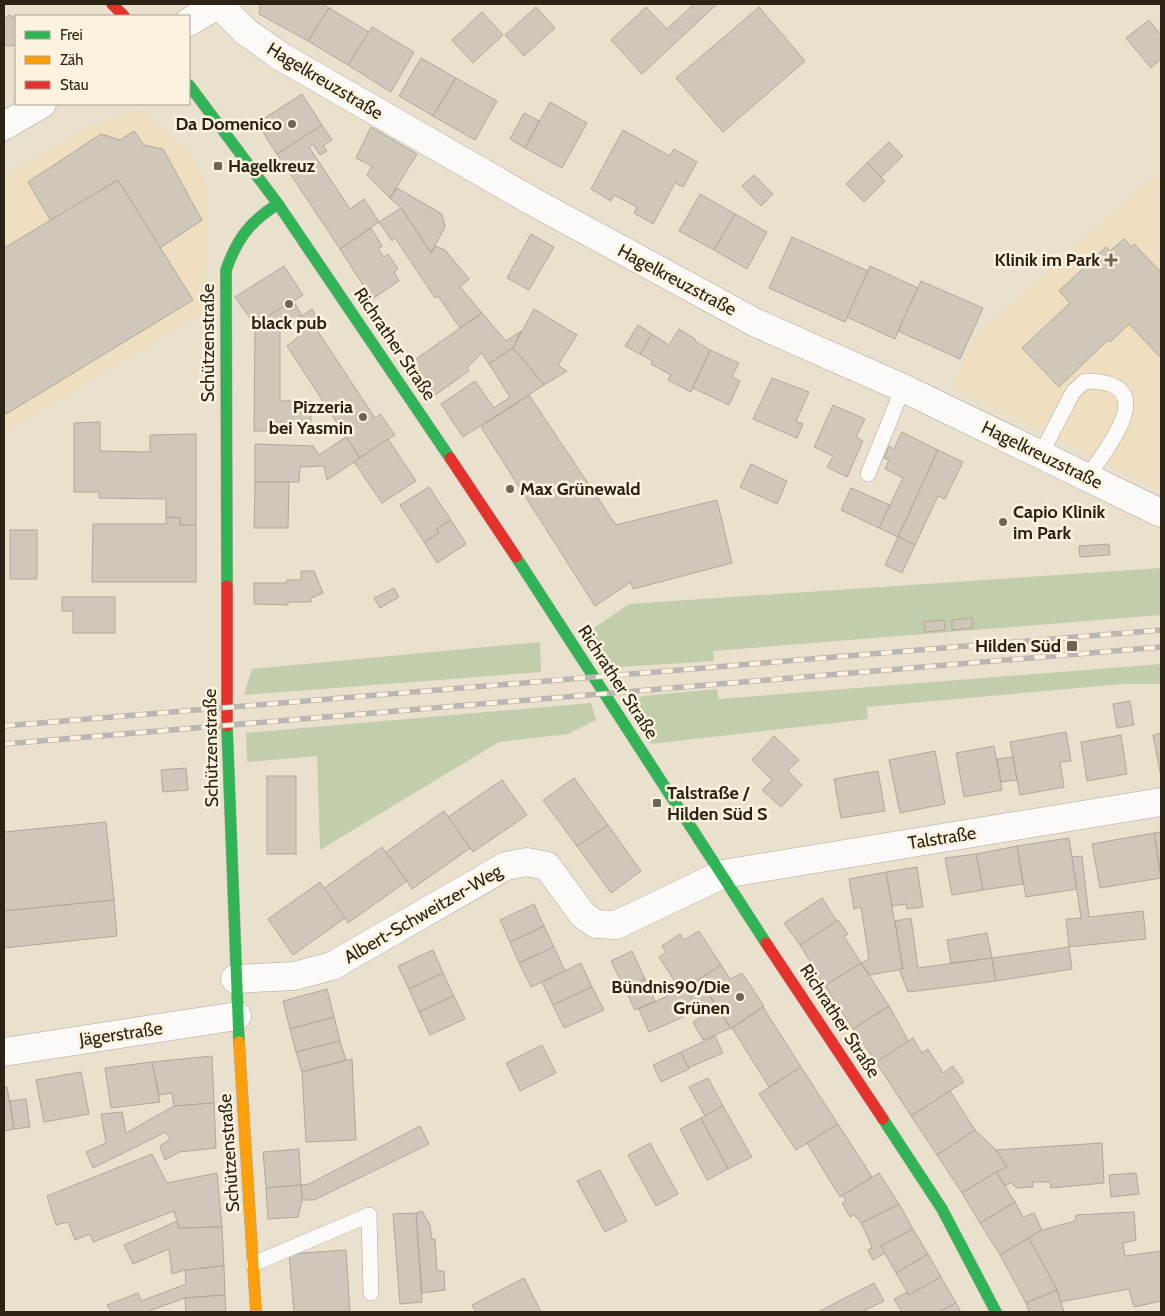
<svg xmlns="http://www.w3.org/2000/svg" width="1165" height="1316" viewBox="0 0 1165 1316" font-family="Cabin,sans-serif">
	<rect width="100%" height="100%" fill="#eae0ce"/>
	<g fill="#efdebf">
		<path d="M139,110L191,154L208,189V310L4,433V176L84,129Z"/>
		<path d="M1153,175L1161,183V490L952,387L975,337Z"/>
	</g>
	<g fill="#c2ceab">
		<path d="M1161,568V615L713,651L714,661L604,668L584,635L629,604Z"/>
		<path d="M540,642L541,672L244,695L252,669Z"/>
		<path d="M1161,664V684H1123L867,707L868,719L651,744L622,698L717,689L719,699Z"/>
		<path d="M591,703L596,720L568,734L499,742L320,850L317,756L247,762L246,733Z"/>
	</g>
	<g fill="#cfc7b9" stroke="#afa89a">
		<path d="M260,4H322L329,8L308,41L259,14Z"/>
		<path d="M694,4H717L642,74L611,40L646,7L667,29Z"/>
		<path d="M536,7L555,28L524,56L505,35Z"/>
		<path d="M759,7L805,61L723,132L676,78Z"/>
		<path d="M329,8L369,32L348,65L308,41Z"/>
		<path d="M482,12L503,35L473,63L452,40Z"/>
		<path d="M9,15L16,18V45L7,46L4,43V18Z"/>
		<path d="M1149,20L1161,35V59L1151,68L1126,38Z"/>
		<path d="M372,27L414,52L391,92L348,65Z"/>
		<path d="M421,58L456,78L433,116L399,96Z"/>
		<path d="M456,78L497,101L475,140L433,116Z"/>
		<path d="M302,94L322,125L277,154L257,123Z"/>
		<path d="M550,102L587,123L562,168L525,148Z"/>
		<path d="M524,113L539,121L525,148L510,139Z"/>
		<path d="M322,125L332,140L323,146L327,151L320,155L313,144L309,147L350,209L364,199L379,222L340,249L277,154Z"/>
		<path d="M371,127L417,154L390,198L367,175L372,166L356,158Z"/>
		<path d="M623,130L670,156L674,149L697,162L683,187L675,183L653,224L634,213L637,207L614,195L611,201L591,189Z"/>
		<path d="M134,131L144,145L163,149L202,220L160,248L118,180L51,221L28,182L101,134L120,140Z"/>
		<path d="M889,142L903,156L881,177L867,163Z"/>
		<path d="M867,163L885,181L864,202L846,184Z"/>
		<path d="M754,175L773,194L761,206L742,186Z"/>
		<path d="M118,180L193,300L6,414L4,410V248Z"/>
		<path d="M397,188L442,214L445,227L431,253L401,208L390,198Z"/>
		<path d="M700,194L735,214L714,250L679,231Z"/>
		<path d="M401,208L431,253L435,246L445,250L469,279L460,287L482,313L460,328L438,296L435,298L395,238L392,241L379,222Z"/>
		<path d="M735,214L767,232L747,269L714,250Z"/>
		<path d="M371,228L382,246L378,249L384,257L388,254L398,269L394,272L399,281L372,299L340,249Z"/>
		<path d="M531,234L554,247L529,290L507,278Z"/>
		<path d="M792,237L868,271L845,322L769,288Z"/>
		<path d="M1124,239L1132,247L1134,244L1161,272V358L1129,324L1110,342L1108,340L1059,387L1022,348L1070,303L1059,291L1106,247L1110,251Z"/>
		<path d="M284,266L303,295L255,325L235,297Z"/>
		<path d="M870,266L918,288L895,339L847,317Z"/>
		<path d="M921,281L983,308L960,359L898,331Z"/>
		<path d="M293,300L302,316L280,331V401H310L311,423L273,422V431H254L255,325Z"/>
		<path d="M312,309L320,324L315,327L375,418L380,414L395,435L360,458L287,346L302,334L293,322Z"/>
		<path d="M534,309L577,335L558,365L567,371L544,385L513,348Z"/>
		<path d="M482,313L506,341L521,331L513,348L489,364L482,353L467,368L469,371L435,395L413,361Z"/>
		<path d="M638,325L652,334L640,354L625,346Z"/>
		<path d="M679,329L695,339V341L710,350L691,392L668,380L671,375L651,364L652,361L640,354L652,334L669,345Z"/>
		<path d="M513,348L544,385L463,437L441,404L475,381L494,408L510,397L489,364Z"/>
		<path d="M710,350L739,363L732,377L740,381L729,405L693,388Z"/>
		<path d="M772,378L809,392L796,421L803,424L797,438L753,419Z"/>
		<path d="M529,395L616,525L717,500L732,563L633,589L631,582L595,606L481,427Z"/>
		<path d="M833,405L865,419L856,437L863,441L847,477L827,467L833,456L814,447Z"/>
		<path d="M100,422V451L150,452V435L196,434V525H180V518L166,517V499L99,498V492H74V423Z"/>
		<path d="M902,432L938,450L898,537L879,528L903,478L885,469L889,460L884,458L889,446L894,449Z"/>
		<path d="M346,437L360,458L327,480L324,466L300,467L299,482H255V444L313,446L319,455Z"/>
		<path d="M388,439L416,481L382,503L354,462Z"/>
		<path d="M938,450L963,462L945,499L938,496L915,545L898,537Z"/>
		<path d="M751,464L787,481L777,504L740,487Z"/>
		<path d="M255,482H289L288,528H254Z"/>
		<path d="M429,487L451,520L437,529L439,533L424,542L400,505Z"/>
		<path d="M851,488L890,505L879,528L841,510Z"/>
		<path d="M166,517L180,518V525H196V582H92L93,524H166Z"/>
		<path d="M451,520L466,544L437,563L424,542L439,533L437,529Z"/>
		<rect x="10" y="530" width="27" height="49"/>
		<path d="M898,537L915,545L902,573L885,565Z"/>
		<path d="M1109,544L1110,555L1080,557L1079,546Z"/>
		<path d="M301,571H314L323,593L311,598V602H288V605L254,604V583H287V580H301Z"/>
		<path d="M394,588L399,597L380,608L374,598Z"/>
		<path d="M62,597H115V633H73V611H62Z"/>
		<path d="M972,618L973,628L952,630V620Z"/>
		<path d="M944,620L945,630L925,632L924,622Z"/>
		<path d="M1130,701L1134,725L1117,728L1113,704Z"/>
		<path d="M1066,732L1071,761L1060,762L1064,787L1020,795L1010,742Z"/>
		<path d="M1161,733V777L1153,735Z"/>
		<path d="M1121,735L1127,774L1087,781L1081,742Z"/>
		<path d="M774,736L799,760L788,771L802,785L781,807L762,790L772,780L752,760Z"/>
		<path d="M994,746L1002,790L964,797L956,753Z"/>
		<path d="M935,751L945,804L900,813L889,760Z"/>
		<path d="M1013,757L1017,780L1001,782L997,759Z"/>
		<path d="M186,768L188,790L163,792L161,770Z"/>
		<path d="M878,771L885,811L841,818L834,779Z"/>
		<rect x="267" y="776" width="29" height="78"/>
		<path d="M574,778L608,825L577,846L543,800Z"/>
		<path d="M502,780L527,815L473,852L448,817Z"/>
		<path d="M444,811L470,848L412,889L386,852Z"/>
		<path d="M106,822L114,900L4,911V832Z"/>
		<path d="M608,825L641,871L611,893L577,846Z"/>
		<path d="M1161,832V875L1154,833Z"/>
		<path d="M1154,833L1161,878L1100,888L1092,844Z"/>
		<path d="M1069,838L1077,889L1026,897L1017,846Z"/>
		<path d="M1017,846L1023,884L983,890L976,854Z"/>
		<path d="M382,847L407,881L348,923L324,888Z"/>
		<path d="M976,854L983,890L952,895L945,858Z"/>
		<path d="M1082,856L1089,917L1143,911L1146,939L1069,947L1066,919L1081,918L1072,857Z"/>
		<path d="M917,867L923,907L907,909L906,904L892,906L886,872Z"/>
		<path d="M886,872L903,969L870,975L861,963L869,959L861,907L854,909L849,879Z"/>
		<path d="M320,882L345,918L293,955L268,919Z"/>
		<path d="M822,898L837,921L800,945L784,923Z"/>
		<path d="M114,900L117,936L4,948V911Z"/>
		<path d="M534,904L544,926L510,942L500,920Z"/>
		<path d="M911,918L918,968L992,958L996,981L908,992L899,969H903L895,921Z"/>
		<path d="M838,920L848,934L844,936L861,963L825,986L800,945Z"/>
		<path d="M544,926L554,947L519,963L510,942Z"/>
		<path d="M699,931L721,965L681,991L659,957L666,952L662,946L680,934L684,940Z"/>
		<path d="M987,933L992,958L951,963L947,940Z"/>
		<path d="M554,947L565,971L531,987L519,963Z"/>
		<path d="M1069,947L1072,969L996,981L992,958Z"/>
		<path d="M433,950L443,973L409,989L398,966Z"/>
		<path d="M632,951L645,979L625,989L611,961Z"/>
		<path d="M581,963L592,987L553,1005L542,982Z"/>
		<path d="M861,963L889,1006L853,1029L825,986Z"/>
		<path d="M721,965L730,979L742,973L764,1006L731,1028L699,979Z"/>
		<path d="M443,973L454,996L419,1012L409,989Z"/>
		<path d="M645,979L655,1001L635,1010L625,989Z"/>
		<path d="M699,979L714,1003L700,1012L685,988Z"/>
		<path d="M592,987L604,1010L564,1028L553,1005Z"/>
		<path d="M685,988L693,1001L683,1017L649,1032L639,1009Z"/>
		<path d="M327,989L334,1017L290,1029L283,1001Z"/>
		<path d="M454,996L465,1019L430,1035L419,1012Z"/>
		<path d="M889,1006L909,1042L876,1062L853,1029Z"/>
		<path d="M716,1007L731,1028L703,1040L693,1022Z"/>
		<path d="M763,1007L801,1067L769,1087L732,1028Z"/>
		<path d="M334,1017L340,1041L296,1052L290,1029Z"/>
		<path d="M715,1036L723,1053L688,1068L681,1052Z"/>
		<path d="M913,1038L922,1053L928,1049L943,1073L953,1066L964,1082L911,1116L876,1062Z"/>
		<path d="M340,1041L346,1060L302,1072L296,1052Z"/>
		<path d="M542,1045L556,1073L520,1091L506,1063Z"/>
		<path d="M681,1052L689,1069L661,1082L653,1065Z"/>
		<path d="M212,1056L214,1103L174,1106L172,1093L159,1095L152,1062Z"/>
		<path d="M352,1059L356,1140L306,1142L302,1072Z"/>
		<path d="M152,1062L160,1102L111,1108L105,1068Z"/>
		<path d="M801,1067L838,1124L796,1150L759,1094Z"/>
		<path d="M81,1072L89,1114L44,1122L36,1080Z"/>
		<path d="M708,1078L723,1106L705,1116L689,1087Z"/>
		<path d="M4,1087H7L14,1129L4,1131Z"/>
		<path d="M950,1091L975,1130L937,1155L911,1116Z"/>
		<path d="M26,1099L30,1127L14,1129L10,1101Z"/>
		<path d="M214,1103L216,1148L179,1152L165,1160L160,1146L170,1139L166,1132L93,1168L86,1152L106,1143L101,1114L122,1112L126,1133L174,1106Z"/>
		<path d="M723,1106L752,1157L728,1169L701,1118Z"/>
		<path d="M701,1118L728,1169L707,1180L680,1129Z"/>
		<path d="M838,1124L872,1177L840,1197L807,1143Z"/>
		<path d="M420,1126L429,1144L314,1200H302L301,1185L309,1184Z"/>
		<path d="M975,1130L996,1150L1007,1167L962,1193L937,1155Z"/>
		<path d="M650,1143L678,1194L656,1206L628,1155Z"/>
		<path d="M1102,1143L1104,1183L1051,1188L1050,1182H1033V1187L1017,1188L1011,1183L1005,1186L996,1172L1007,1167L996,1150Z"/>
		<path d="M299,1149L301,1185L266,1188L263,1152Z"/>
		<path d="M152,1154L167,1183L217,1173L222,1227L179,1228L174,1211L93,1242L90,1234L75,1240L68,1222L56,1225L47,1196Z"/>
		<path d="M600,1170L627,1221L605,1232L577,1181Z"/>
		<path d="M996,1172L1015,1202L980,1223L962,1193Z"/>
		<path d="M879,1173L899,1204L861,1223L854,1215L850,1217L842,1203L846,1201L843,1195Z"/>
		<path d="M1136,1173L1139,1194L1111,1197L1109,1175Z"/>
		<path d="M301,1185L302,1200L298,1217L268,1219L266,1188Z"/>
		<path d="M1015,1202L1023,1217L1034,1213L1042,1230L1000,1255L980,1223Z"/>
		<path d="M899,1204L913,1229L881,1246L885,1253L873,1260L868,1250L872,1248L869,1240L861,1223Z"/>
		<path d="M422,1211L430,1225L432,1239H435L437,1271H444L445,1290L422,1293L416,1213Z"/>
		<path d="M1134,1212L1136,1240L1123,1243L1125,1256L1161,1251V1301L1134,1307L1129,1289L1060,1302L1057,1290L1029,1238L1042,1230L1075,1221L1076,1215Z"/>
		<path d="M416,1213L422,1302L400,1304L393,1214Z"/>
		<path d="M177,1221L179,1228L222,1227L224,1266L185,1270L172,1274L169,1249L133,1264L124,1245Z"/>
		<path d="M913,1229L928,1254L896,1273L881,1246Z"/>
		<path d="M1029,1238L1057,1290L1026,1303L1000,1255Z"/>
		<path d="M346,1250L350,1312H294L289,1254Z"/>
		<path d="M928,1254L941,1277L909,1295L896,1273Z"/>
		<path d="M224,1266L225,1295L185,1298L146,1312H112L107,1305L138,1293L141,1301L186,1284L185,1270Z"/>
		<path d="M941,1277L956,1303L939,1312H902L894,1299L907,1292L909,1295Z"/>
		<path d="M524,1278L541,1312H476L472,1305Z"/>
		<path d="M874,1283L884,1301L862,1312H818Z"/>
		<path d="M1057,1290L1064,1312H1029L1026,1303Z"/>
		<path d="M225,1295L226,1312H186L185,1298Z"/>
		<path d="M956,1303L961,1312H939Z"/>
	</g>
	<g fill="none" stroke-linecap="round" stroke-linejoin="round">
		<g stroke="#aea698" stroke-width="16">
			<g id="lane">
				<path d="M1041,454L1073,392L1085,381C1163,381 1109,444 1088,477"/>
				<path d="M868,474L903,388"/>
				<path d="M253,1264L369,1215L371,1293"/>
			</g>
		</g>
		<g stroke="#aea698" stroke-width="29">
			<g id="street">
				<path d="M218,4L245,31L280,56L530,200L756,323L903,388L1161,513"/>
				<path d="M189,22L219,4"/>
				<path d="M4,126L42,104"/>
				<path d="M235,979L294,976L332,966L506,866L527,862L547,866L583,915L596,924L616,925L723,874L1161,802"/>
				<path d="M4,1052L237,1016"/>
			</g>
		</g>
		<g stroke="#aea698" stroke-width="12">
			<g id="fast">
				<path d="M189,85L278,204L450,458"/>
				<path d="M516,557L766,943"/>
				<path d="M227,586L226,270C237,239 250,221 278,204"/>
				<path d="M227,726L239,1042"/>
				<path d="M883,1119L942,1209L996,1312"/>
			</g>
		</g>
		<g stroke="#aea698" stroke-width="12">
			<path id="slow" d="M239,1042L256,1312"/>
		</g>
		<g stroke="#aea698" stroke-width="12">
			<g id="jam">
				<path d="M112,4L124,16"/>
				<path d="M450,458L516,557"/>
				<path d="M227,586V726"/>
				<path d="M766,943L883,1119"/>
			</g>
		</g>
		<use href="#lane" stroke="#fcfaf8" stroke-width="15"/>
		<use href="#street" stroke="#fcfaf8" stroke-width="28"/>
		<use href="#fast" stroke="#30b455" stroke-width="11"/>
		<use href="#slow" stroke="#ff9f0a" stroke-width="11"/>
		<use href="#jam" stroke="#e5322d" stroke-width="11"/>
		<g stroke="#bab7b3" stroke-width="5.5">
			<g id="rail">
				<path d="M4,726L1161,630"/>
				<path d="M4,744L1161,647"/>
			</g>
		</g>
		<use href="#rail" stroke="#fdf2dd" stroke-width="4" stroke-dasharray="11" stroke-linecap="butt"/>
	</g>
	<g fill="#6d6556" stroke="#fdf2dd" stroke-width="2">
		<circle cx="292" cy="124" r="5"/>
		<rect x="213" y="161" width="10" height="10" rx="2.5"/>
		<path d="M1108.5 252.5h5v5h5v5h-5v5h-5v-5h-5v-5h5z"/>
		<circle cx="289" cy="304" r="5"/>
		<circle cx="363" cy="417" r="5"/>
		<circle cx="510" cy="489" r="5"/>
		<circle cx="1003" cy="522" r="5"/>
		<rect x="1066" y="640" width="12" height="12" rx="2.5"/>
		<rect x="652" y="798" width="10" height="10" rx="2.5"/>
		<circle cx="740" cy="997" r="5"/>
	</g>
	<g text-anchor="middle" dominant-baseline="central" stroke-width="5" stroke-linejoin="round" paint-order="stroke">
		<g font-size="18" fill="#2a2316" stroke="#fdf2dd">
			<text transform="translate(325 81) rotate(31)">Hagelkreuzstraße</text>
			<text transform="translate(677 280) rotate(28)">Hagelkreuzstraße</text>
			<text transform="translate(208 343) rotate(-90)">Schützenstraße</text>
			<text transform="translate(395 344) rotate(56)">Richrather Straße</text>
			<text transform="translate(1042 455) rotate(26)">Hagelkreuzstraße</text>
			<text transform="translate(618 682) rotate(57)">Richrather Straße</text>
			<text transform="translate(211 748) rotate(-91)">Schützenstraße</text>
			<text transform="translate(942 838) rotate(-9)">Talstraße</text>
			<text transform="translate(423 914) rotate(-30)">Albert-Schweitzer-Weg</text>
			<text transform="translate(840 1021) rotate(57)">Richrather Straße</text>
			<text transform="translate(121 1034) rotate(-8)">Jägerstraße</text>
			<text transform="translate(229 1153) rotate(-94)">Schützenstraße</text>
		</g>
		<g font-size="18" font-weight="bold" fill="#2a2316" stroke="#fdf2dd" text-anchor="end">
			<text x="282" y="124">Da Domenico</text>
			<text x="228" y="166" text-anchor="start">Hagelkreuz</text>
			<text x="1100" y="260">Klinik im Park</text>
			<text x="289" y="323" text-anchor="middle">black pub</text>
			<text x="353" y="407">Pizzeria<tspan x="353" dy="21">bei Yasmin</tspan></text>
			<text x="520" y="489" text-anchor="start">Max Grünewald</text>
			<text x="1013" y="512" text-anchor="start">Capio Klinik<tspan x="1013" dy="21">im Park</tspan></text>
			<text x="1061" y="646">Hilden Süd</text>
			<text x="667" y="793" text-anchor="start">Talstraße /<tspan x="667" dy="21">Hilden Süd S</tspan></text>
			<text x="730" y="987">Bündnis90/Die<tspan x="730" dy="21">Grünen</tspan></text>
		</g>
	</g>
	<rect width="1165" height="1316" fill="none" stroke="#2a2316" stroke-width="10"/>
	<rect x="15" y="15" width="175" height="90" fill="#fdf2dd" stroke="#a99f8d"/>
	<rect x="25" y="31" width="25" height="8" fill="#30b455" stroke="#a99f8d"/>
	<text x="60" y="40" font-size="15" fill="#2a2316">Frei</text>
	<rect x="25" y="56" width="25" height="8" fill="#ff9f0a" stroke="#a99f8d"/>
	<text x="60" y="65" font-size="15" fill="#2a2316">Zäh</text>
	<rect x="25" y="81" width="25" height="8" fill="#e5322d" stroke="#a99f8d"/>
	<text x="60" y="90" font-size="15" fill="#2a2316">Stau</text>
</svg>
